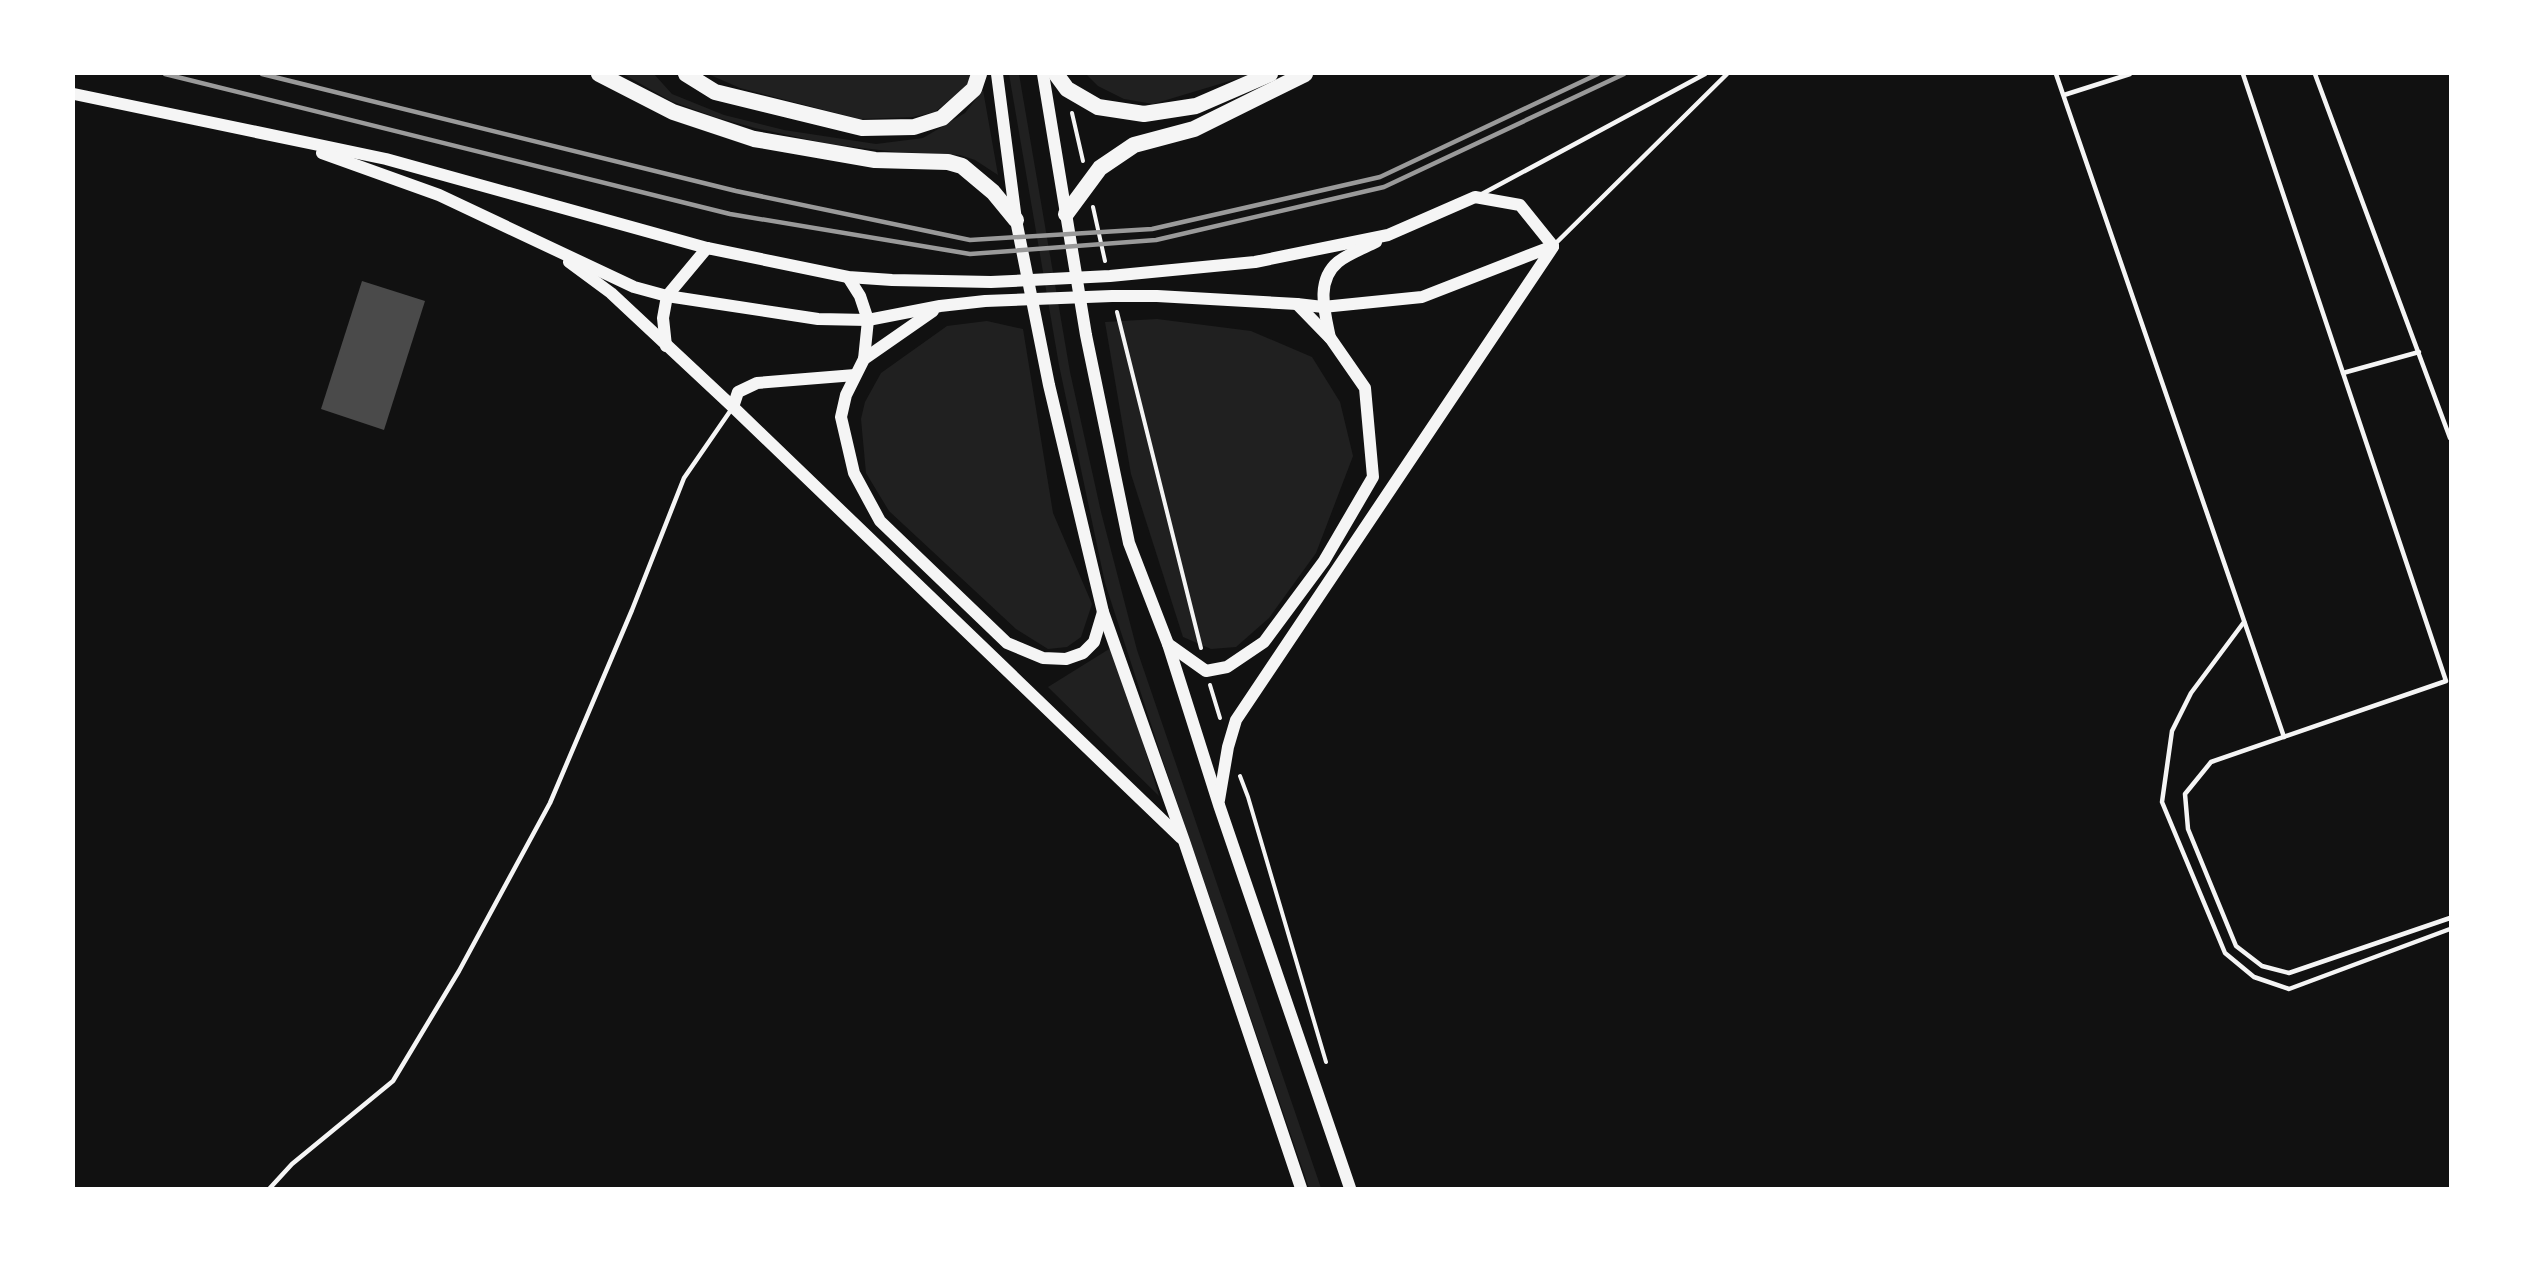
<svg xmlns="http://www.w3.org/2000/svg" width="2524" height="1262" viewBox="0 0 2524 1262" font-family="Cabin,sans-serif">
	<rect width="100%" height="100%" fill="#111"/>
	<g fill="#202020">
		<path d="M623,74H654L672,94L724,115L784,130L876,144L923,138L965,113L983,90L998,175L975,160L960,155L896,152L829,144L755,128L715,117L671,101Z"/>
		<path d="M708,74H972L966,86L935,112L913,117L859,119L740,88Z"/>
		<path d="M1009,74H1019L1070,372L1101,512L1137,650L1321,1188H1309L1162,758L1105,583L1059,365Z"/>
		<path d="M1086,74H1253L1153,104L1124,99L1098,86Z"/>
		<path d="M1157,319L1251,331L1312,357L1340,402L1353,456L1316,553L1269,618L1236,647L1211,649L1183,637L1131,474L1105,322Z"/>
		<path d="M987,321L1023,329L1053,513L1092,604L1081,637L1067,647L1048,649L1016,629L889,511L866,473L861,419L865,402L881,373L947,326Z"/>
		<path d="M1114,646L1159,796L1048,687Z"/>
	</g>
	<path fill="#4a4a4a" d="M362,281L425,301L384,430L321,409Z"/>
	<g fill="none" stroke-linecap="round" stroke-linejoin="round">
		<g stroke="#f5f5f5" stroke-width="4">
			<path d="M1072,113L1083,161"/>
			<path d="M1093,207L1105,261"/>
			<path d="M1117,312L1201,648"/>
			<path d="M1210,685L1220,718"/>
			<path d="M1240,776L1248,797L1326,1062"/>
		</g>
		<g stroke="#f5f5f5" stroke-width="4.5">
			<path d="M2056,74L2284,737"/>
			<path d="M2243,74L2446,681L2211,762L2185,794L2188,829L2236,946L2262,966L2289,973L2450,918"/>
			<path d="M2315,74L2450,438"/>
			<path d="M2064,95L2130,74"/>
			<path d="M1480,195L1705,74"/>
			<path d="M1555,244L1727,74"/>
			<path d="M2343,373L2419,352"/>
			<path d="M2244,622L2191,693L2172,731L2162,802L2225,953L2254,977L2289,989L2450,929"/>
			<path d="M270,1188L292,1164L393,1081L459,971L550,803L632,610L684,478L733,407"/>
		</g>
		<g stroke="#f5f5f5" stroke-width="12">
			<path d="M997,74L1016,220L1049,385L1103,612L1184,841L1301,1188"/>
			<path d="M1043,74L1086,335L1129,543L1168,644L1219,805L1350,1188"/>
			<path d="M74,94L386,159L707,248L848,277L892,280L991,282L1110,276L1255,262L1388,235L1475,197L1520,205L1553,246"/>
			<path d="M322,153L439,195L634,287L667,296L818,319L868,320L940,306L985,301L1112,296H1157L1297,304L1323,307L1422,297L1553,246"/>
			<path d="M569,262L611,293L733,407L1181,838"/>
			<path d="M848,277L860,296L868,320L864,359"/>
			<path d="M933,311L864,359L846,395L841,417L854,473L880,521L1007,643L1043,658L1066,659L1083,653L1094,642L1103,612"/>
			<path d="M1330,338C1325,313 1315,281 1338,262C1348,254 1364,248 1376,242"/>
			<path d="M666,346L663,318L667,296L707,248"/>
			<path d="M733,407L738,392L757,383L855,375"/>
			<path d="M1168,644L1206,671L1227,667L1264,642L1324,561L1373,477L1365,388L1331,339L1297,304"/>
			<path d="M1219,800L1228,747L1236,720L1553,247"/>
		</g>
		<g stroke="#f5f5f5" stroke-width="16">
			<path d="M599,74L673,112L754,139L875,160L948,162L962,166L993,192L1016,220"/>
			<path d="M686,74L715,92L862,128L914,127L942,118L974,89L979,74"/>
			<path d="M1056,74L1067,89L1098,107L1144,114L1196,106L1270,74"/>
			<path d="M1066,214L1100,168L1134,145L1194,129L1305,74"/>
		</g>
		<g stroke="#9a9a9a" stroke-width="4.5">
			<path d="M165,74L730,214L970,254L1156,240L1384,187L1624,74"/>
			<path d="M262,74L736,191L970,240L1152,229L1380,177L1598,74"/>
		</g>
	</g>
	<rect width="2524" height="1262" fill="none" stroke="#ffffff" stroke-width="150"/>
</svg>
